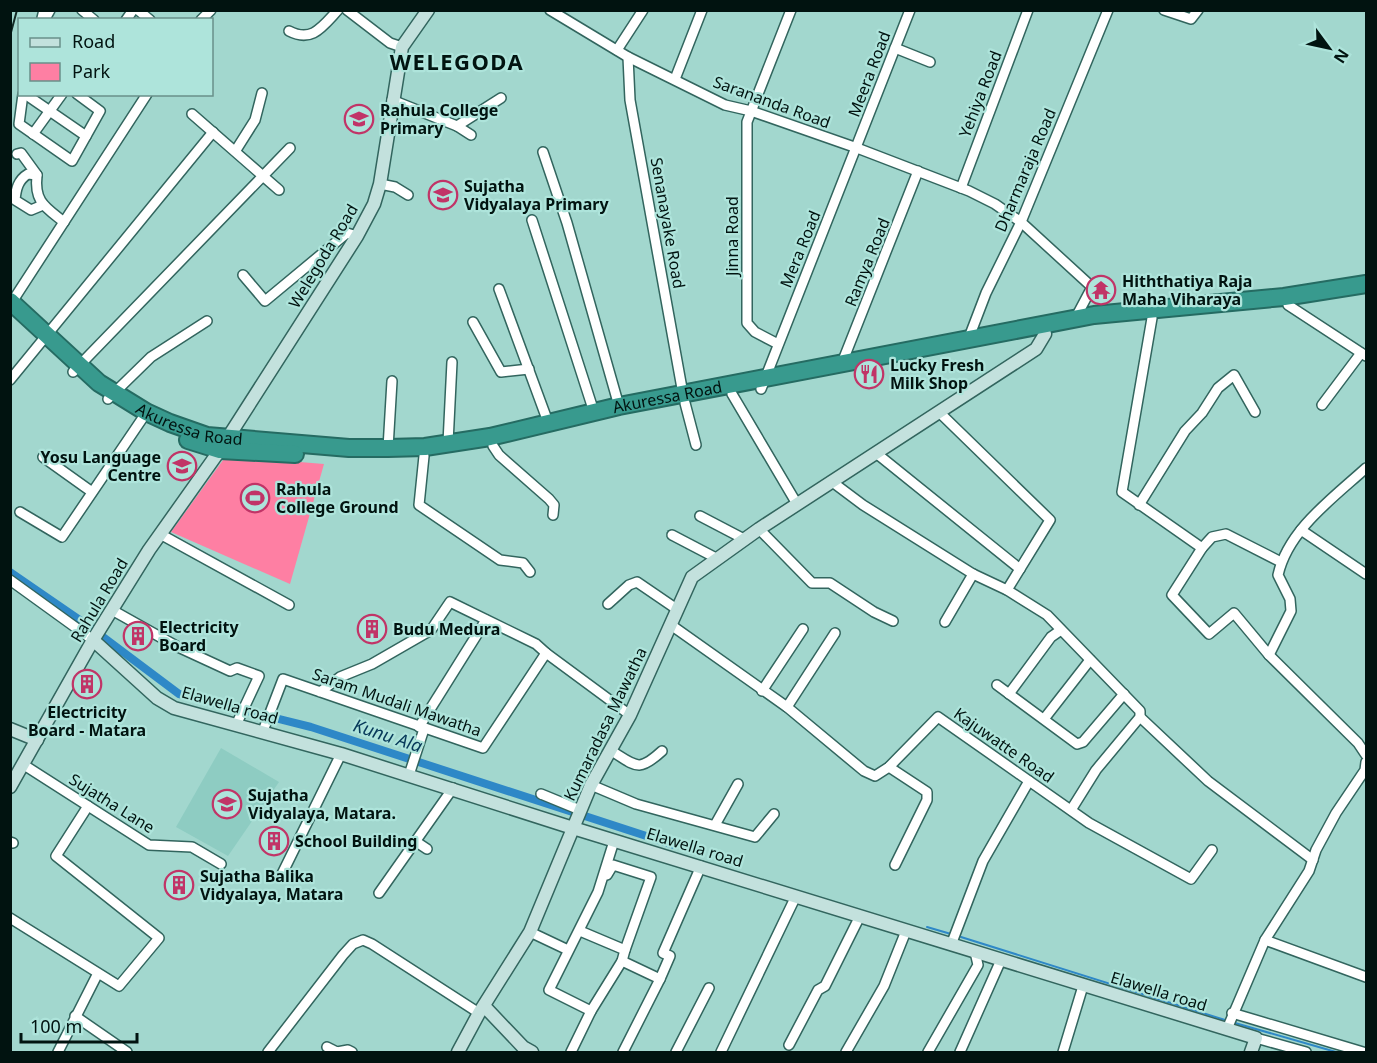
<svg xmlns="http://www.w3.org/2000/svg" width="1377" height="1063" viewBox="0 0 1377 1063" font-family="'Noto Sans',sans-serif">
	<rect width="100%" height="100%" fill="#a2d7ce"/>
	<path fill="#8eccc2" d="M221,748L279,782L228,856L176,827Z"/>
	<path fill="#fe7fa3" d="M226,456L324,464L290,584L171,532Z"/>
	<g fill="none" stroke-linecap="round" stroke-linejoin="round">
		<g stroke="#2e88c7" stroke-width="2">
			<path d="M927,927L951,934"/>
			<path d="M961,937L1225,1020"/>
			<path d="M1235,1023L1336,1052"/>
		</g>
		<g stroke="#2e88c7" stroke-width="8">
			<path d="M10,572L90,627"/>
			<path d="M103,637L179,694L311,727L674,845"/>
		</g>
		<g stroke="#32655e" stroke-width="12">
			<g id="street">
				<path d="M44,10L42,18L45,19L50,10"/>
				<path d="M82,10L94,20"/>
				<path d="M138,10L150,20"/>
				<path d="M347,10L390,43L402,47"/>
				<path d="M550,10L628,57L725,105L751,111L857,148L969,191L995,204L1021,222L1092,287L1075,319"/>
				<path d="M1164,10L1191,19L1198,10"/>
				<path d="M126,20L133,10"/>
				<path d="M201,20L211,10"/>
				<path d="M289,31C312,43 322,27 338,10"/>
				<path d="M895,48L930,62"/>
				<path d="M617,50L643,10"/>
				<path d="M628,57L630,100L683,394"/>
				<path d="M675,79L702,10"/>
				<path d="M23,94L19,124L72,161L100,111L77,94"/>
				<path d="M25,94L86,136"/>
				<path d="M392,100L457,126L471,135"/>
				<path d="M192,114L279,190"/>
				<path d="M457,126L501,98"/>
				<path d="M33,134L62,94"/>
				<path d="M236,150L255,120L262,93"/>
				<path d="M543,152L567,223L619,406"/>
				<path d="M17,154L21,153L37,175C34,202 45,207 64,222"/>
				<path d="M37,175L28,174C18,180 16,189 15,200L31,210L43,205"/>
				<path d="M380,184L395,187L408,195"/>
				<path d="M961,188L1028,10"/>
				<path d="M532,220L594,412"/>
				<path d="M243,275L265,301L347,233L357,236"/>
				<path d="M499,289L548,422"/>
				<path d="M12,302L147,94"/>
				<path d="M1288,305L1366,356"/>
				<path d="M1152,318L1122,492L1202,548L1212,537L1226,534L1281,562"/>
				<path d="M473,322L501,372L529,369"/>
				<path d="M968,340L986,293L1021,222L1108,10"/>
				<path d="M778,344L755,332L747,323V122L791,10"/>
				<path d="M842,363L918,171"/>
				<path d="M73,372L290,148"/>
				<path d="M10,380L213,132"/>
				<path d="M761,389L910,10"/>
				<path d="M732,394L797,504"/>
				<path d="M108,399L151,357L207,321"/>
				<path d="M685,403L696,445"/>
				<path d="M1322,405L1361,353"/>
				<path d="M940,413L1050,520L1007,590"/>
				<path d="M448,443L452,362"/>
				<path d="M493,446L499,455L549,499L554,505L553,515"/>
				<path d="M388,448L392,381"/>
				<path d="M876,453L1020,569"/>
				<path d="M424,456L419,505L500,560L523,563L530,572"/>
				<path d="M43,457L92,492"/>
				<path d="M831,481L863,505L973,574L1007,590L1047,615L1140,711V717L1096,770L1071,810"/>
				<path d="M1139,505L1185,431L1202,413L1218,388L1234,375L1255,412"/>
				<path d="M20,512L62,537L142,419"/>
				<path d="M700,516L744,539"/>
				<path d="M759,529L812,583H830L874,612L893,621"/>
				<path d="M1301,530L1366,574"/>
				<path d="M160,534L289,605"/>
				<path d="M672,535L716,558"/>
				<path d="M1202,548L1172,595L1209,634L1234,613L1269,655L1358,743L1366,755"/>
				<path d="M10,580L93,640"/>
				<path d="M608,604L629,585L637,582L678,610"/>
				<path d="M112,610L178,647L230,671L237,668L259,676L237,723"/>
				<path d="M945,622L973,574"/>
				<path d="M671,625L787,707L864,771L875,776L889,767L938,717L1089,823L1191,879L1212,850"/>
				<path d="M546,653L630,715"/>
				<path d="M1269,655L1291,611L1290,599L1278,575C1288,530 1333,498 1366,468"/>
				<path d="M997,685L1077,744L1083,742L1124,694"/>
				<path d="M762,691L803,629"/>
				<path d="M1009,694L1051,637L1061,630"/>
				<path d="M787,707L835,633"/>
				<path d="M1140,717L1208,781L1313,860"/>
				<path d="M1044,719L1090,660"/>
				<path d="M419,727L486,620"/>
				<path d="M263,731L283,679L483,748L546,653L536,644L450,602L431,630L372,664L340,677L320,692"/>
				<path d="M610,750C636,766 638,773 662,751"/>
				<path d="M24,765L149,845L192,847L221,864"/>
				<path d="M889,767L927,792V800L895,865"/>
				<path d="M409,775L424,729"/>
				<path d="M591,785L636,804L755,837L774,814"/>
				<path d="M541,794L580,810"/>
				<path d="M715,825L738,784"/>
				<path d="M415,841L427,849"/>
				<path d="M10,842L13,843"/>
				<path d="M607,875L613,865L651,877L625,950"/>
				<path d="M281,876L341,754"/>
				<path d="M379,893L453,788"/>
				<path d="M10,918L119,986L159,938L56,856L88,806"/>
				<path d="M530,932L568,950"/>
				<path d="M1265,940L1309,871L1316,850L1336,813L1365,770L1366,762"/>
				<path d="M951,945L983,861L1029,781"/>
				<path d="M622,961L660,979L623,1052"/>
				<path d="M660,979L670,956L663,953L701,866"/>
				<path d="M591,1011L549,990L598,892L614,841"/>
				<path d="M1232,1013L1363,1052"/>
				<path d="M75,1016L127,1052"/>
				<path d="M1227,1029L1265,940L1366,977"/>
				<path d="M1256,1038L1306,1052"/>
				<path d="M789,1045L818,990L825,986L860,916"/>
				<path d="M327,1047L337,1052L348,1050L352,1052"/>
				<path d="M58,1052L97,975"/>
				<path d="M268,1052L343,955L353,944L363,940L372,944L479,1013"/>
				<path d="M571,1052L591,1011L622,961L625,950L580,931"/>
				<path d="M676,1052L709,988"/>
				<path d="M721,1052L796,896"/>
				<path d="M846,1052L884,986L906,931"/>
				<path d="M928,1052L978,965L975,952"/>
				<path d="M960,1052L1001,960"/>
				<path d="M1063,1052L1083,986"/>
			</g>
		</g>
		<g stroke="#32655e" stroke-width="15">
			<g id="secondary">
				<path d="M93,640L157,698L174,708L341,754L573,828L1256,1038L1251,1052"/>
				<path d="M10,729L37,740"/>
				<path d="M10,787L93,640L149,550L220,450L357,236L374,204L380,184L402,47L428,10"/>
				<path d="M484,1006L523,1047L532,1052"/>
				<path d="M458,1052L479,1013L530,932L591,785L630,715L692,577L759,529L1036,349L1045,334L1042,324"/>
			</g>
		</g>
		<g stroke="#256b62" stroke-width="20">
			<g id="highway">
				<path id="s1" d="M10,301L99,383L146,412L170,423L207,436L349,448H388L425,447L490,437L619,406L1094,315L1284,297L1366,284"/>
				<path d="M188,440L220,450L295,454"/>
			</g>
		</g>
		<use href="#street" stroke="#fff" stroke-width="9"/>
		<use href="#secondary" stroke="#c3e1dd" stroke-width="12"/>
		<use href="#highway" stroke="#389a8e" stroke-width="16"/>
		<path stroke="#132925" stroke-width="2" d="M10,36L17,10"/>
	</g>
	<defs>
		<g id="school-ring" transform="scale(1.5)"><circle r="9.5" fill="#aee4db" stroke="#c13467" stroke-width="1.5"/><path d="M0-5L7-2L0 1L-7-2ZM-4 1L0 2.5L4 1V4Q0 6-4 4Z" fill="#c13467"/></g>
		<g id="temple-ring" transform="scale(1.5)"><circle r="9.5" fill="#aee4db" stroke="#c13467" stroke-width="1.5"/><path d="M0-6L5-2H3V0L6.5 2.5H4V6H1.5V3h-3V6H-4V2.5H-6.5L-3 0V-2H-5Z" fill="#c13467"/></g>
		<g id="restaurant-ring" transform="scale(1.5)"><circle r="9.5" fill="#aee4db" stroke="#c13467" stroke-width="1.5"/><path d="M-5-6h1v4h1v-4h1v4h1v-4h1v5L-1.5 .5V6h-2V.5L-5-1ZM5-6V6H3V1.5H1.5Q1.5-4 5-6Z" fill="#c13467"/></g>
		<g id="stadium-ring" transform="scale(1.5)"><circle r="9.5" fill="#aee4db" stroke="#c13467" stroke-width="1.5"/><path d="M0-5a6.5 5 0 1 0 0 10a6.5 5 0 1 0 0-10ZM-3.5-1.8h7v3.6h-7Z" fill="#c13467"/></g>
		<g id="building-ring" transform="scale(1.5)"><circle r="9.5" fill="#aee4db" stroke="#c13467" stroke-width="1.5"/><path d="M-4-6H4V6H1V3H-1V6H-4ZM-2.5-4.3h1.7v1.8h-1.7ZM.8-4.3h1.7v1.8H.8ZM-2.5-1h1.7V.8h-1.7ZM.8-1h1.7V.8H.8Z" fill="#c13467"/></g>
	</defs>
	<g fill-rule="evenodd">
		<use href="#school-ring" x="359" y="119"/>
		<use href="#school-ring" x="443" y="195"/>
		<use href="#temple-ring" x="1101" y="290"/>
		<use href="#restaurant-ring" x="869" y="374"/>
		<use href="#school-ring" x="182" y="466"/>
		<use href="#stadium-ring" x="255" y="498"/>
		<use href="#building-ring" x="372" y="629"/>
		<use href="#building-ring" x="138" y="636"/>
		<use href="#building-ring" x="87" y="684"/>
		<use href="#school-ring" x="227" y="804"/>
		<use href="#building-ring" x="274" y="841"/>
		<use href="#building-ring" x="179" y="885"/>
	</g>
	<g text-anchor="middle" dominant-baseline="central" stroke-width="4.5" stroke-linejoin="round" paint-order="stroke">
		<g font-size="16" fill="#011310" stroke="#aee4db">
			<text transform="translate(869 74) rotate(-69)">Meera Road</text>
			<text transform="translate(980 94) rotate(-69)">Yehiya Road</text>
			<text transform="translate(772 102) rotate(20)">Sarananda Road</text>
			<text transform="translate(1025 170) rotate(-67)">Dharmaraja Road</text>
			<text transform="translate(668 223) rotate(80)">Senanayake Road</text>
			<text transform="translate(732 236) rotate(-90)">Jinna Road</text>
			<text transform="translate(800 249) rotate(-68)">Mera Road</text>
			<text transform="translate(323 256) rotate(-59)">Welegoda Road</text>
			<text transform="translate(867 262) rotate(-68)">Ramya Road</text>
			<text stroke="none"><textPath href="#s1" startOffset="708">Akuressa Road</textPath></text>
			<text stroke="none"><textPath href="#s1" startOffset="222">Akuressa Road</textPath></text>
			<text transform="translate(99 600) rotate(-59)">Rahula Road</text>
			<text transform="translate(397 702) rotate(19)">Saram Mudali Mawatha</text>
			<text transform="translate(230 705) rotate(16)">Elawella road</text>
			<text transform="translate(605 724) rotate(-64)">Kumaradasa Mawatha</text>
			<text transform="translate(1004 745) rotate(35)">Kajuwatte Road</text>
			<text transform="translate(112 803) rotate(32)">Sujatha Lane</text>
			<text transform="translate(695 847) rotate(17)">Elawella road</text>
			<text transform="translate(1159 991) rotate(17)">Elawella road</text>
		</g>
		<g font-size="16" font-weight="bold" fill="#011310" stroke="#aee4db" text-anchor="start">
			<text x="380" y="110">Rahula College<tspan x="380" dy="18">Primary</tspan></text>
			<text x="464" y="186">Sujatha<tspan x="464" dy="18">Vidyalaya Primary</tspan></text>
			<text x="1122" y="281">Hiththatiya Raja<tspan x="1122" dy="18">Maha Viharaya</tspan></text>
			<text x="890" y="365">Lucky Fresh<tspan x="890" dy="18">Milk Shop</tspan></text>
			<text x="161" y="457" text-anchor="end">Yosu Language<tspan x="161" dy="18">Centre</tspan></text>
			<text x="276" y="489">Rahula<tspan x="276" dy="18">College Ground</tspan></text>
			<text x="159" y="627">Electricity<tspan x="159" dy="18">Board</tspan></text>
			<text x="393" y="629">Budu Medura</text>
			<text x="87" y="712" text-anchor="middle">Electricity<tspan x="87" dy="18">Board - Matara</tspan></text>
			<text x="248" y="795">Sujatha<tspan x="248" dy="18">Vidyalaya, Matara.</tspan></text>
			<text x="295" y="841">School Building</text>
			<text x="200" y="876">Sujatha Balika<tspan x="200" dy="18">Vidyalaya, Matara</tspan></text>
		</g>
		<g font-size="18" font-style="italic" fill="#073959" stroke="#aee4db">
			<text transform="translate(388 735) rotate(18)">Kunu Ala</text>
		</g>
		<g font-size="22" font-weight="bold" letter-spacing="1.5" fill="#011310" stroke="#aee4db">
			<text x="457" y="61">WELEGODA</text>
		</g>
	</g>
	<rect width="1377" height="1063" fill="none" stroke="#011310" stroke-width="24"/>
	<rect x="18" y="18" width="195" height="78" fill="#aee4db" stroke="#69908a" stroke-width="1.5"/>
	<rect x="30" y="38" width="30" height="9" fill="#c3e1dd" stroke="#69908a" stroke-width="1.5"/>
	<text x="72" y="48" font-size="18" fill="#011310">Road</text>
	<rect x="30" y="63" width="30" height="18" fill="#fe7fa3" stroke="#69908a" stroke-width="1.5"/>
	<text x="72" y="78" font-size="18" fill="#011310">Park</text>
	<g transform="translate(1329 48) rotate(123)" stroke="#aee4db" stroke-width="4.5" paint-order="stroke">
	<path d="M0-4.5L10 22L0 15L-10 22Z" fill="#011310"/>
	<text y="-9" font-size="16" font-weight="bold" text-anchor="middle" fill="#011310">N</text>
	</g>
	<path d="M21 1033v9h116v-9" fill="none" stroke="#011310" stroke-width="3"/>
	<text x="30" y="1033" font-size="18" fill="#011310" stroke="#aee4db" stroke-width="4.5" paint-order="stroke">100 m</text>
</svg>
